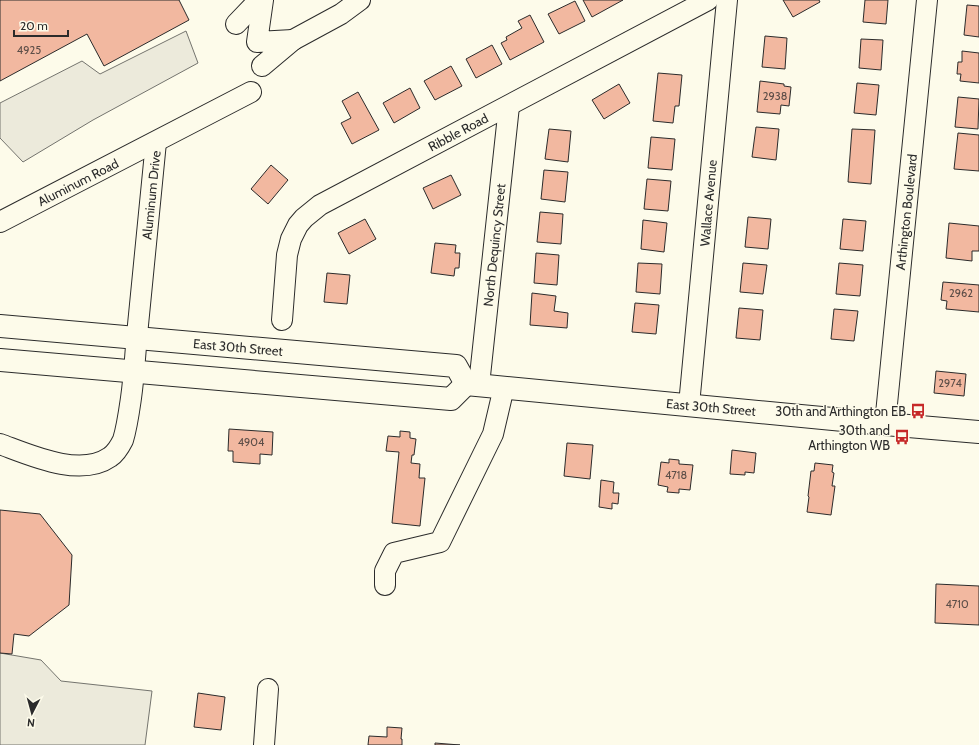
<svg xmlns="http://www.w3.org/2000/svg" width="979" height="745" viewBox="0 0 979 745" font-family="Cabin,sans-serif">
	<rect width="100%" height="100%" fill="#fdfbea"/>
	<g fill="#eceadb" stroke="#74746e">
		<path d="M186,31L198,63L93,120L23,162L0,138V103L82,61L100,74Z"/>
		<path d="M0,653L41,660L61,681L152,691L145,745H0Z"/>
	</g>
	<g fill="#f2b8a0" stroke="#2b2b2b">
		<path d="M0,0H179L189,20L104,66L87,34L0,81Z"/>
		<path d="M583,0H623L592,17Z"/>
		<path d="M783,0H819L820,2L793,17Z"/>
		<path d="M865,0H888L886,24L863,22Z"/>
		<path d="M575,1L585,21L559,34L548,14Z"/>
		<path d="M967,5L979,6V37L964,35Z"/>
		<path d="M530,15L544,42L510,60L501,43L507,40L506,37L522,28L518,21Z"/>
		<path d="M765,36L787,38L785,69L762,67Z"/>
		<path d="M861,39L883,40L881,70L859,68Z"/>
		<path d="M492,45L502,64L476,78L466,59Z"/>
		<path d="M962,51L979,53V83L960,81L961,74H957L958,62H962Z"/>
		<path d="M451,66L462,86L435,100L424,81Z"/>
		<path d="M658,73L682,75L679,106H675L673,123L653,121Z"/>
		<path d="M760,81L784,84V86L791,87L789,106L781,105L780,114L757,112Z"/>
		<path d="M857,83L879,85L876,115L854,113Z"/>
		<path d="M619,84L630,103L604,119L592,100Z"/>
		<path d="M410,88L420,108L394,123L383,103Z"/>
		<path d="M358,92L379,130L352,144L341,123L351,118L342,101Z"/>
		<path d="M958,97L979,99L978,129L955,127Z"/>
		<path d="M756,127L779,129L776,160L752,157Z"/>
		<path d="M549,129L571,131L568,162L545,159Z"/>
		<path d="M852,129L875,130L871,184L848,182Z"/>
		<path d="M958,133L979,135V171L954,169Z"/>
		<path d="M651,137L675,139L672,170L648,168Z"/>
		<path d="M271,165L288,180L268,204L251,189Z"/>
		<path d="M544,170L568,172L565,202L541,199Z"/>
		<path d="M451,175L461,195L433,209L423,188Z"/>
		<path d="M647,179L671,181L668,211L644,209Z"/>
		<path d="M540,212L563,214L561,244L537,242Z"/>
		<path d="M748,217L771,219L768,249L745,247Z"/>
		<path d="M365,219L376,239L349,254L338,233Z"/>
		<path d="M843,219L866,221L863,251L840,249Z"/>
		<path d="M643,220L667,223L664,252L641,249Z"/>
		<path d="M949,223L979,226V251H972V261L946,258Z"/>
		<path d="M435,243L456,245L455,253H460L459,268H455L454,276L431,273Z"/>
		<path d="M536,253L559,255L557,285L534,283Z"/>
		<path d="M638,263L662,264L660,294L636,292Z"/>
		<path d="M743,263L767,265L763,294L740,292Z"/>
		<path d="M839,263L863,265L860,296L836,294Z"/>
		<path d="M327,273L350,275L347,304L324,302Z"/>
		<path d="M943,282L979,285V312L946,309L947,301L941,300Z"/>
		<path d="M532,293L556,296L554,311L568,313L567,328L530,325Z"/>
		<path d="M635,303L659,305L656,334L632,332Z"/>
		<path d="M739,308L763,310L760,340L736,338Z"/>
		<path d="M834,309L858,311L854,341L831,339Z"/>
		<path d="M936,371L966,374L964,396L934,393Z"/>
		<path d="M229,429L273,432L272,455L260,454V464L233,462V451H228Z"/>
		<path d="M400,431L410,432V438L416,439L414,455H412L411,463L420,464L419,478H425L420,526L392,523L399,452L386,451L388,436L400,437Z"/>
		<path d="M567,443L593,445L590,479L564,476Z"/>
		<path d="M732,450L756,453L754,473L745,472V475L730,474Z"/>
		<path d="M669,459L679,460V464L693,465L690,490L679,489V493L667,492L668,487L658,485L661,462L669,463Z"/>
		<path d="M815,463L833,465L832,472L834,473L832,486H835L831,515L807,512L809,497L808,496L811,471H814Z"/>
		<path d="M601,480L614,482L613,493H619L618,504L612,503V509L599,507Z"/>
		<path d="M0,510L40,514L72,555L69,605L29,636L14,634L12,654L0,653Z"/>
		<path d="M936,584L979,586V625L935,623Z"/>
		<path d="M198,693L225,697L221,730L194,727Z"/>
		<path d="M387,727L402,728L401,739H402V745H368L369,736L387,737Z"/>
		<path d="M435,743L460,745H435Z"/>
	</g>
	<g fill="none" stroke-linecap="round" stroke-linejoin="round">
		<g stroke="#2b2b2b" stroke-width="22">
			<g id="minor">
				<path d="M236,24L259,0"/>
				<path d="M293,40L341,14L360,0"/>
				<path d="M262,66L293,40L257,42L263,0"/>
				<path d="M0,222L251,92"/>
				<path d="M282,320L287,255L291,239L298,225L304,218L320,205L708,0"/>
				<path d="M479,385L509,106"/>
				<path d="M689,405L727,0"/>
				<path d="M885,424L927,0"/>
				<path d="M0,444C30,455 80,478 110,457C116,453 120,446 123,440C127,427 129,412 131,398C134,377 135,356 137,335C143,271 150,206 156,142"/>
				<path d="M385,585V571L394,553L440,542L493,434L504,387"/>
				<path d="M264,745L268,689"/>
			</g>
		</g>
		<g stroke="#2b2b2b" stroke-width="24">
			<g id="major">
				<path d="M0,326L456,366L466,384"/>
				<path d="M0,360L451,399L466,384"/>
				<path d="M466,384L885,424L979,432"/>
			</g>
		</g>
		<use href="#minor" stroke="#fdfbea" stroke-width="20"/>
		<use href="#major" stroke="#fdfbea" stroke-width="22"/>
	</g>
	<defs>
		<g id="bus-bare" transform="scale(1.2)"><path d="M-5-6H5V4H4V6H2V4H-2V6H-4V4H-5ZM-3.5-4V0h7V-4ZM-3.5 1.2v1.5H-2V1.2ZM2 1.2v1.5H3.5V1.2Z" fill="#c62828" stroke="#fdfbea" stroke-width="2.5" paint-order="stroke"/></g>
	</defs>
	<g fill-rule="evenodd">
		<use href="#bus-bare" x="918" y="411"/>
		<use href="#bus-bare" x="902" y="437"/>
	</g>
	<g text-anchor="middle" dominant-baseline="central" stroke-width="3" stroke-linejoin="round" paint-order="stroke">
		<g font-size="11" fill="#5d4e48">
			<text x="29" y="50">4925</text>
			<text x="775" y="96">2938</text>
			<text x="961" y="293">2962</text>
			<text x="950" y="383">2974</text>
			<text x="251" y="442">4904</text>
			<text x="676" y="475">4718</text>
			<text x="957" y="604">4710</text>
		</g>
		<g font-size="13" fill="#2b2b2b" stroke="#fdfbea">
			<text transform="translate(458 132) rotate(-28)">Ribble Road</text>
			<text transform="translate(78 182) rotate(-27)">Aluminum Road</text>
			<text transform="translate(151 195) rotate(-84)">Aluminum Drive</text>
			<text transform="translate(708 203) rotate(-85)">Wallace Avenue</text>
			<text transform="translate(906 212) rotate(-84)">Arthington Boulevard</text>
			<text transform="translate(494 245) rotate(-84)">North Dequincy Street</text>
			<text transform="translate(238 347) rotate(5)">East 30th Street</text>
			<text transform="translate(711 407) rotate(5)">East 30th Street</text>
		</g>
		<g font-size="13" fill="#2b2b2b" stroke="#fdfbea" text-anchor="end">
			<text x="906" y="411">30th and Arthington EB</text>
			<text x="890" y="430">30th and<tspan x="890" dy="15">Arthington WB</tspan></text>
		</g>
	</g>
	<g transform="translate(32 713) rotate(186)" stroke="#fdfbea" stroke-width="3" paint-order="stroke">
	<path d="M0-3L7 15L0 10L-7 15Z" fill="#2b2b2b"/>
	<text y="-6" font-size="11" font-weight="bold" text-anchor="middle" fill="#2b2b2b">N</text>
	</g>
	<path d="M14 30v6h54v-6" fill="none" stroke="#2b2b2b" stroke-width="2"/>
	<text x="20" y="30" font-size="12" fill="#2b2b2b" stroke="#fdfbea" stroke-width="3" paint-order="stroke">20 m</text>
</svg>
